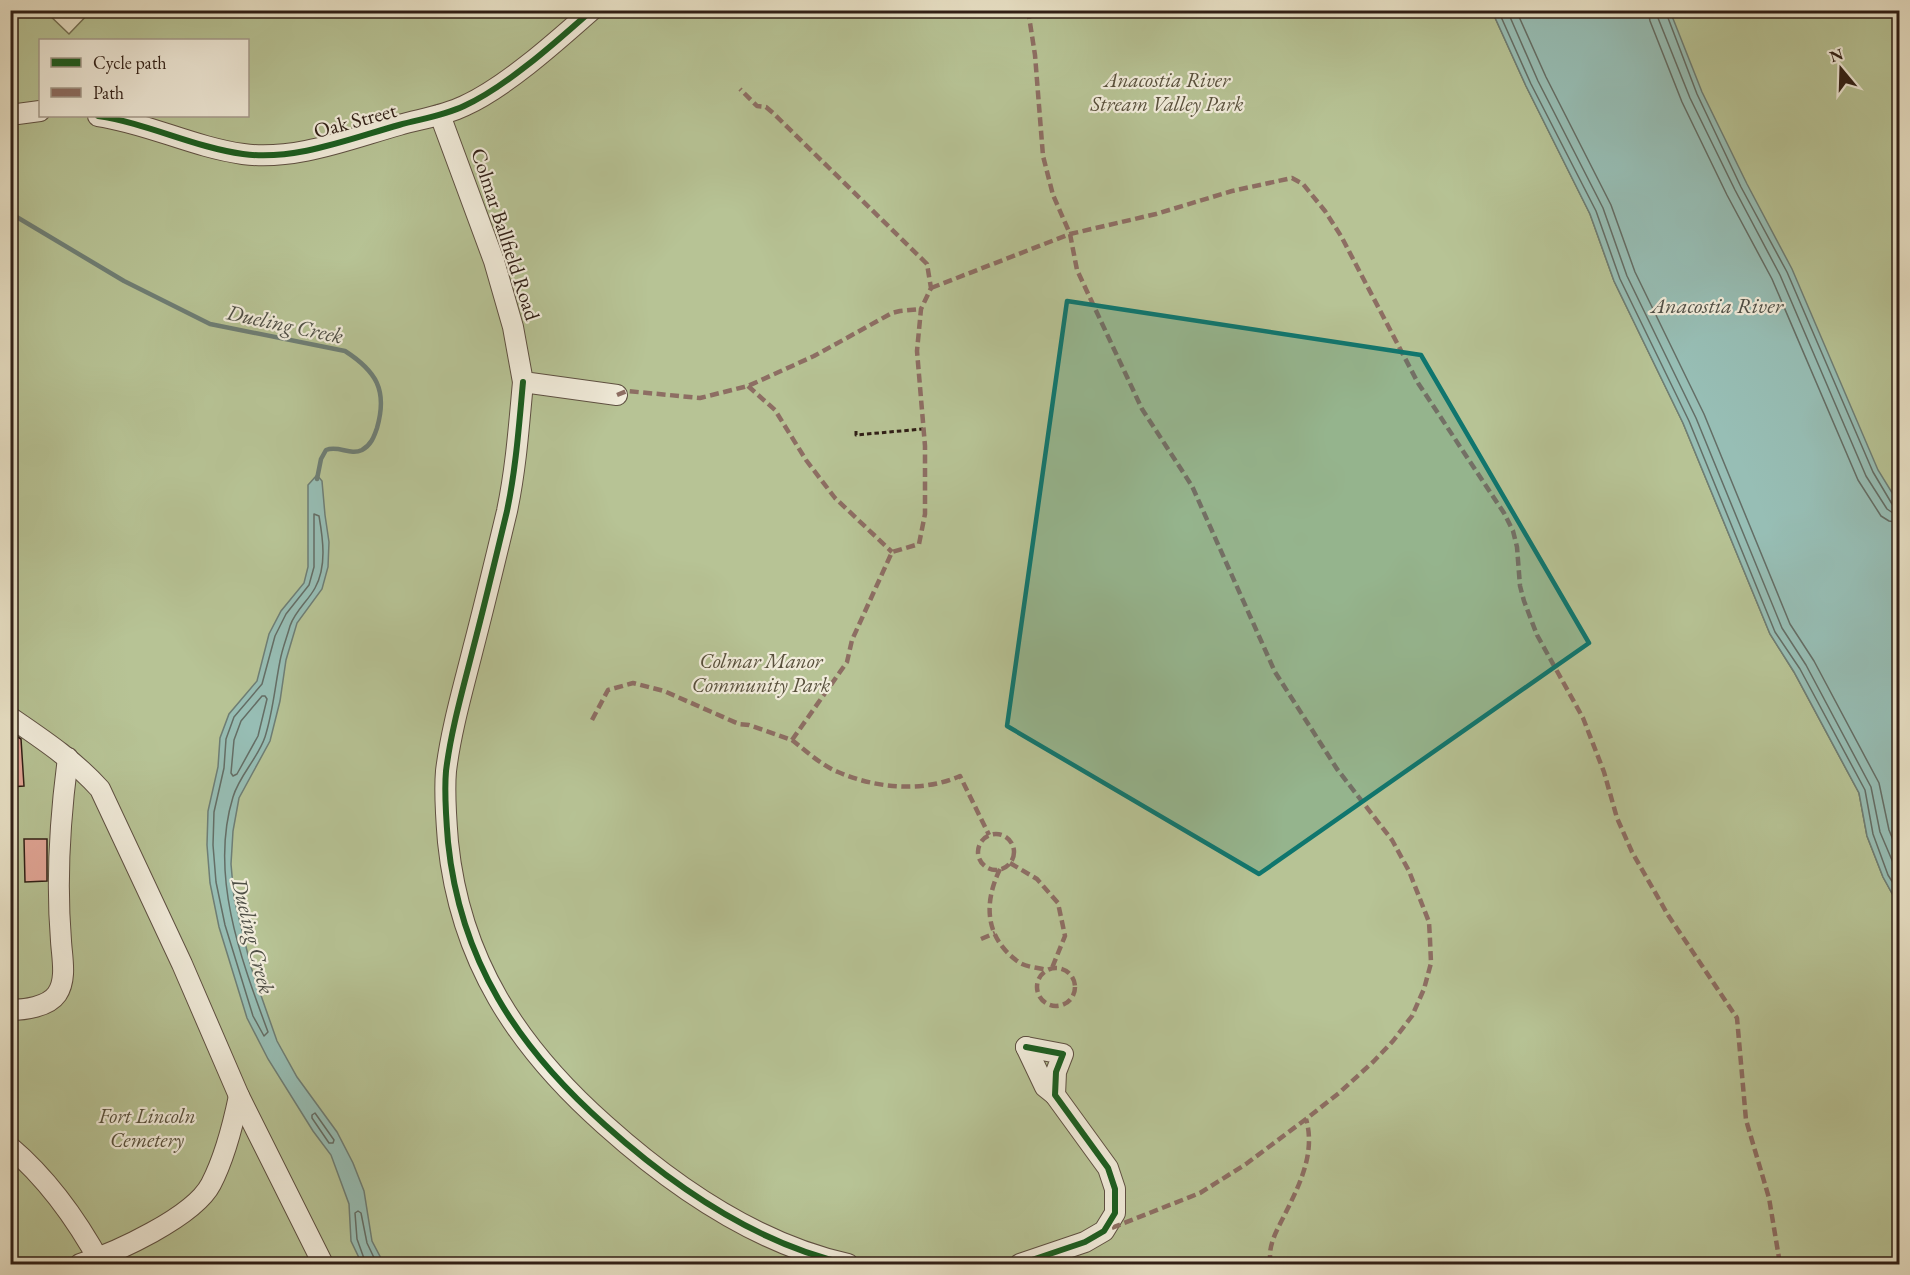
<svg xmlns="http://www.w3.org/2000/svg" width="1910" height="1275" viewBox="0 0 1910 1275" font-family="'EB Garamond',serif">
	<rect width="100%" height="100%" fill="#e9e2c7"/>
	<filter id="stains"><feTurbulence type="fractalNoise" baseFrequency=".00333" numOctaves="4"/><feColorMatrix values="0 0 0 0 .2 0 0 0 0 .09 0 0 0 0 .02 0 0 0 .5 -.17"/></filter>
	<radialGradient id="worn" r=".72"><stop offset=".6" stop-color="#630" stop-opacity="0"/><stop offset="1" stop-color="#630" stop-opacity=".3"/></radialGradient>
	<g fill="#b7c395" stroke="#747156" stroke-width="1.5" fill-rule="evenodd">
		<path d="M92,10L1492,11L1526,86L1590,214L1614,281L1683,423L1770,634L1794,672L1859,793L1867,836L1883,877L1899,906V1264H11V11H45L69,34ZM40,40H248V116H40Z"/>
		<path d="M1615,11H1899V638Z"/>
	</g>
	<g fill="#97beb5" stroke="#6e7e75" stroke-width="1.5">
		<path d="M1492,11H1670L1702,92L1747,184L1792,269L1878,470L1899,504V906L1883,877L1867,836L1859,793L1794,672L1770,634L1683,423L1614,281L1590,214L1526,86Z"/>
		<path d="M317,475L322,481L325,515L329,542L328,567L322,589L297,623L286,660L280,701L270,741L239,798L233,831L231,864L234,898L251,967L277,1041L297,1077L337,1132L353,1163L364,1191L372,1241L384,1264H362L351,1241L349,1204L331,1155L313,1131L268,1059L247,1018L219,927L210,883L207,845L208,811L218,767L220,738L229,714L257,681L269,634L281,611L304,583L308,567V485Z"/>
	</g>
	<g fill="none" stroke-linecap="round" stroke-linejoin="round">
		<g stroke="#646e66" stroke-width="1.5">
			<path d="M1498,10L1531,84L1596,211L1620,279L1689,421L1775,632L1800,669L1865,790L1873,834L1888,875L1900,894"/>
			<path d="M1507,10L1538,81L1603,208L1627,276L1696,418L1782,628L1806,665L1871,787L1880,832L1900,879"/>
			<path d="M1516,10L1546,77L1611,205L1635,272L1704,414L1790,624L1814,661L1879,783L1889,830L1900,857"/>
			<path d="M1648,10L1650,21L1682,102L1727,195L1772,279L1858,480L1881,516L1889,521L1900,523"/>
			<path d="M1657,10L1658,18L1690,98L1735,190L1780,275L1866,476L1887,509L1893,513L1900,514"/>
			<path d="M1665,10L1697,94L1741,187L1787,272L1873,472L1892,504L1900,506"/>
			<path d="M314,514L319,516C323,539 327,566 315,588C308,601 295,611 290,626C287,637 282,649 280,661C275,686 273,712 265,737C258,758 239,776 233,797C209,875 241,959 268,1032L264,1036L253,1016L225,925L216,882L213,845L214,812L224,768L226,739L234,717L262,684L275,636L286,614L309,585L314,567Z"/>
			<path d="M262,696H265L267,699L258,736L237,774L233,776L231,773L234,740L241,721Z"/>
			<path d="M315,1113L334,1140L333,1143H329L312,1118V1115Z"/>
			<path d="M366,1264L357,1239L355,1213L358,1211L361,1213L367,1243L377,1264"/>
		</g>
		<path stroke="#6e7e75" stroke-width="4.5" d="M10,213L124,281L210,324L345,351C376,371 388,390 377,428C374,437 371,445 362,450C350,456 339,445 326,450L321,459L317,479"/>
	</g>
	<g fill="#e2a697" stroke="#301f16" stroke-width="1.5">
		<path d="M10,732L21,739L24,786L10,787Z"/>
		<path d="M24,839H47V881L25,882Z"/>
	</g>
	<g fill="none" stroke-linecap="round" stroke-linejoin="round">
		<g stroke="#5e5042" stroke-width="22">
			<g id="minor">
				<path d="M10,115L40,111"/>
				<path d="M440,115L494,261L513,327L523,382L617,395"/>
				<path d="M98,116C147,123 193,147 243,154C295,161 349,139 399,125C420,119 443,116 464,106C506,87 557,41 592,10"/>
				<path d="M523,382C519,425 516,468 507,511C496,557 485,603 473,649C463,689 451,730 446,771C444,794 446,818 448,842C460,960 517,1047 605,1125C673,1186 757,1244 848,1264"/>
				<path d="M10,717C42,739 74,760 100,789L182,964L239,1096L323,1264"/>
				<path d="M10,1010C24,1010 48,1007 57,994C67,979 62,958 61,941C56,880 60,818 68,758"/>
				<path d="M1026,1047L1045,1087L1055,1095"/>
				<path d="M10,1147C49,1180 77,1220 101,1264"/>
				<path d="M80,1264C115,1253 194,1217 211,1184C225,1157 233,1125 239,1096"/>
				<path d="M1020,1264L1085,1242L1104,1231L1115,1213V1189L1108,1168L1055,1095L1056,1072L1063,1054L1026,1047"/>
			</g>
		</g>
		<path stroke="#301f16" stroke-width="3" stroke-dasharray="4.5 3" stroke-linecap="butt" d="M856,431V435L923,429"/>
		<use href="#minor" stroke="#f1ecdb" stroke-width="20"/>
		<g stroke="#8d6e63" stroke-width="4.5" stroke-dasharray="9 4.5" stroke-linecap="butt">
			<path d="M1028,10L1035,55L1043,156L1053,195L1070,234L1077,270L1142,409L1192,486L1275,672L1337,769L1392,840L1409,871L1429,922L1430,940L1431,963L1424,989L1412,1016L1393,1041L1373,1062L1339,1093L1306,1119L1246,1164L1200,1193L1104,1231"/>
			<path d="M931,288L1070,234L1156,214L1232,191L1292,178L1303,184L1325,211L1341,236L1418,383L1504,513L1513,531L1517,547L1520,586L1524,601L1537,635L1583,718L1604,772L1617,818L1632,852L1668,915L1737,1018L1746,1120L1769,1198L1780,1264"/>
			<path d="M748,386L775,410L806,460L835,498L892,552"/>
			<path d="M617,395L627,391L700,398L748,386L814,356L892,313L900,311L921,309"/>
			<path d="M592,720L608,690L633,683L664,691L739,724L749,725L792,740L847,662L852,640L892,552L919,544L925,514V446L917,351L921,309L931,288L927,264L773,113L766,107L757,106L740,89"/>
			<path d="M792,740C806,751 821,765 838,772C875,788 922,793 960,776L989,835"/>
			<circle cx="996" cy="852" r="18"/>
			<path d="M1010,863L1037,879L1058,903L1065,936L1052,968"/>
			<path d="M1000,869C983,904 985,939 1020,963C1027,967 1039,968 1047,970"/>
			<path d="M981,939L995,933"/>
			<circle cx="1056" cy="987" r="19"/>
			<path d="M1271,1264C1267,1247 1276,1232 1284,1216C1299,1186 1316,1153 1306,1119"/>
		</g>
		<g stroke="#f1ecdb" stroke-width="10">
			<g id="cycleway">
				<path d="M98,116C147,123 193,147 243,154C295,161 349,139 399,125C420,119 443,116 464,106C506,87 557,41 592,10"/>
				<path d="M523,382C519,425 516,468 507,511C496,557 485,603 473,649C463,689 451,730 446,771C444,794 446,818 448,842C460,960 517,1047 605,1125C673,1186 757,1244 848,1264"/>
				<path d="M1020,1264L1085,1242L1104,1231L1115,1213V1189L1108,1168L1055,1095L1056,1072L1063,1054L1026,1047"/>
			</g>
		</g>
		<use href="#cycleway" stroke="#1b5e20" stroke-width="6"/>
	</g>
	<path fill="#0f766e" fill-opacity="0.2" stroke="#0f766e" stroke-width="4.5" stroke-linejoin="round" d="M1067,301L1421,355L1589,643L1259,874L1007,726Z"/>
	<g text-anchor="middle" dominant-baseline="central" stroke-width="4.5" stroke-linejoin="round" paint-order="stroke">
		<g font-size="21" font-style="italic" fill="#58503c" stroke="#f1ecdb">
			<text x="1167" y="79">Anacostia River<tspan x="1167" dy="24">Stream Valley Park</tspan></text>
			<text x="761" y="660">Colmar Manor<tspan x="761" dy="24">Community Park</tspan></text>
			<text x="147" y="1115">Fort Lincoln<tspan x="147" dy="24">Cemetery</tspan></text>
		</g>
		<g font-size="21" fill="#301f16" stroke="#f1ecdb">
			<text transform="translate(355 120) rotate(-15)">Oak Street</text>
			<text transform="translate(506 234) rotate(72)">Colmar Ballfield Road</text>
		</g>
		<g font-size="22" font-style="italic" fill="#4f4f46" stroke="#f1ecdb">
			<text x="1717" y="305">Anacostia River</text>
			<text transform="translate(285 324) rotate(12)">Dueling Creek</text>
			<text transform="translate(253 936) rotate(76)">Dueling Creek</text>
		</g>
	</g>
	<rect width="1910" height="1275" fill="none" stroke="#e9e2c7" stroke-width="36"/>
	<rect x="12" y="12" width="1886" height="1251" fill="none" stroke="#301f16" stroke-width="3"/>
	<rect x="18" y="18" width="1874" height="1239" fill="none" stroke="#301f16" stroke-width="1.5"/>
	<rect x="39" y="39" width="210" height="78" fill="#f1ecdb" stroke="#a49a8c" stroke-width="1.5"/>
	<rect x="51" y="58" width="30" height="9" fill="#1b5e20" stroke="#a49a8c" stroke-width="1.5"/>
	<text x="93" y="69" font-size="18" fill="#301f16">Cycle path</text>
	<rect x="51" y="88" width="30" height="9" fill="#8d6e63" stroke="#a49a8c" stroke-width="1.5"/>
	<text x="93" y="99" font-size="18" fill="#301f16">Path</text>
	<g transform="translate(1841 69) rotate(341)" stroke="#f1ecdb" stroke-width="4.5" paint-order="stroke">
	<path d="M0-4.5L10 22L0 15L-10 22Z" fill="#301f16"/>
	<text y="-9" font-size="16" font-weight="bold" text-anchor="middle" fill="#301f16">N</text>
	</g>
	<rect width="100%" height="100%" filter="url(#stains)"/>
	<rect width="100%" height="100%" fill="url(#worn)"/>
</svg>
